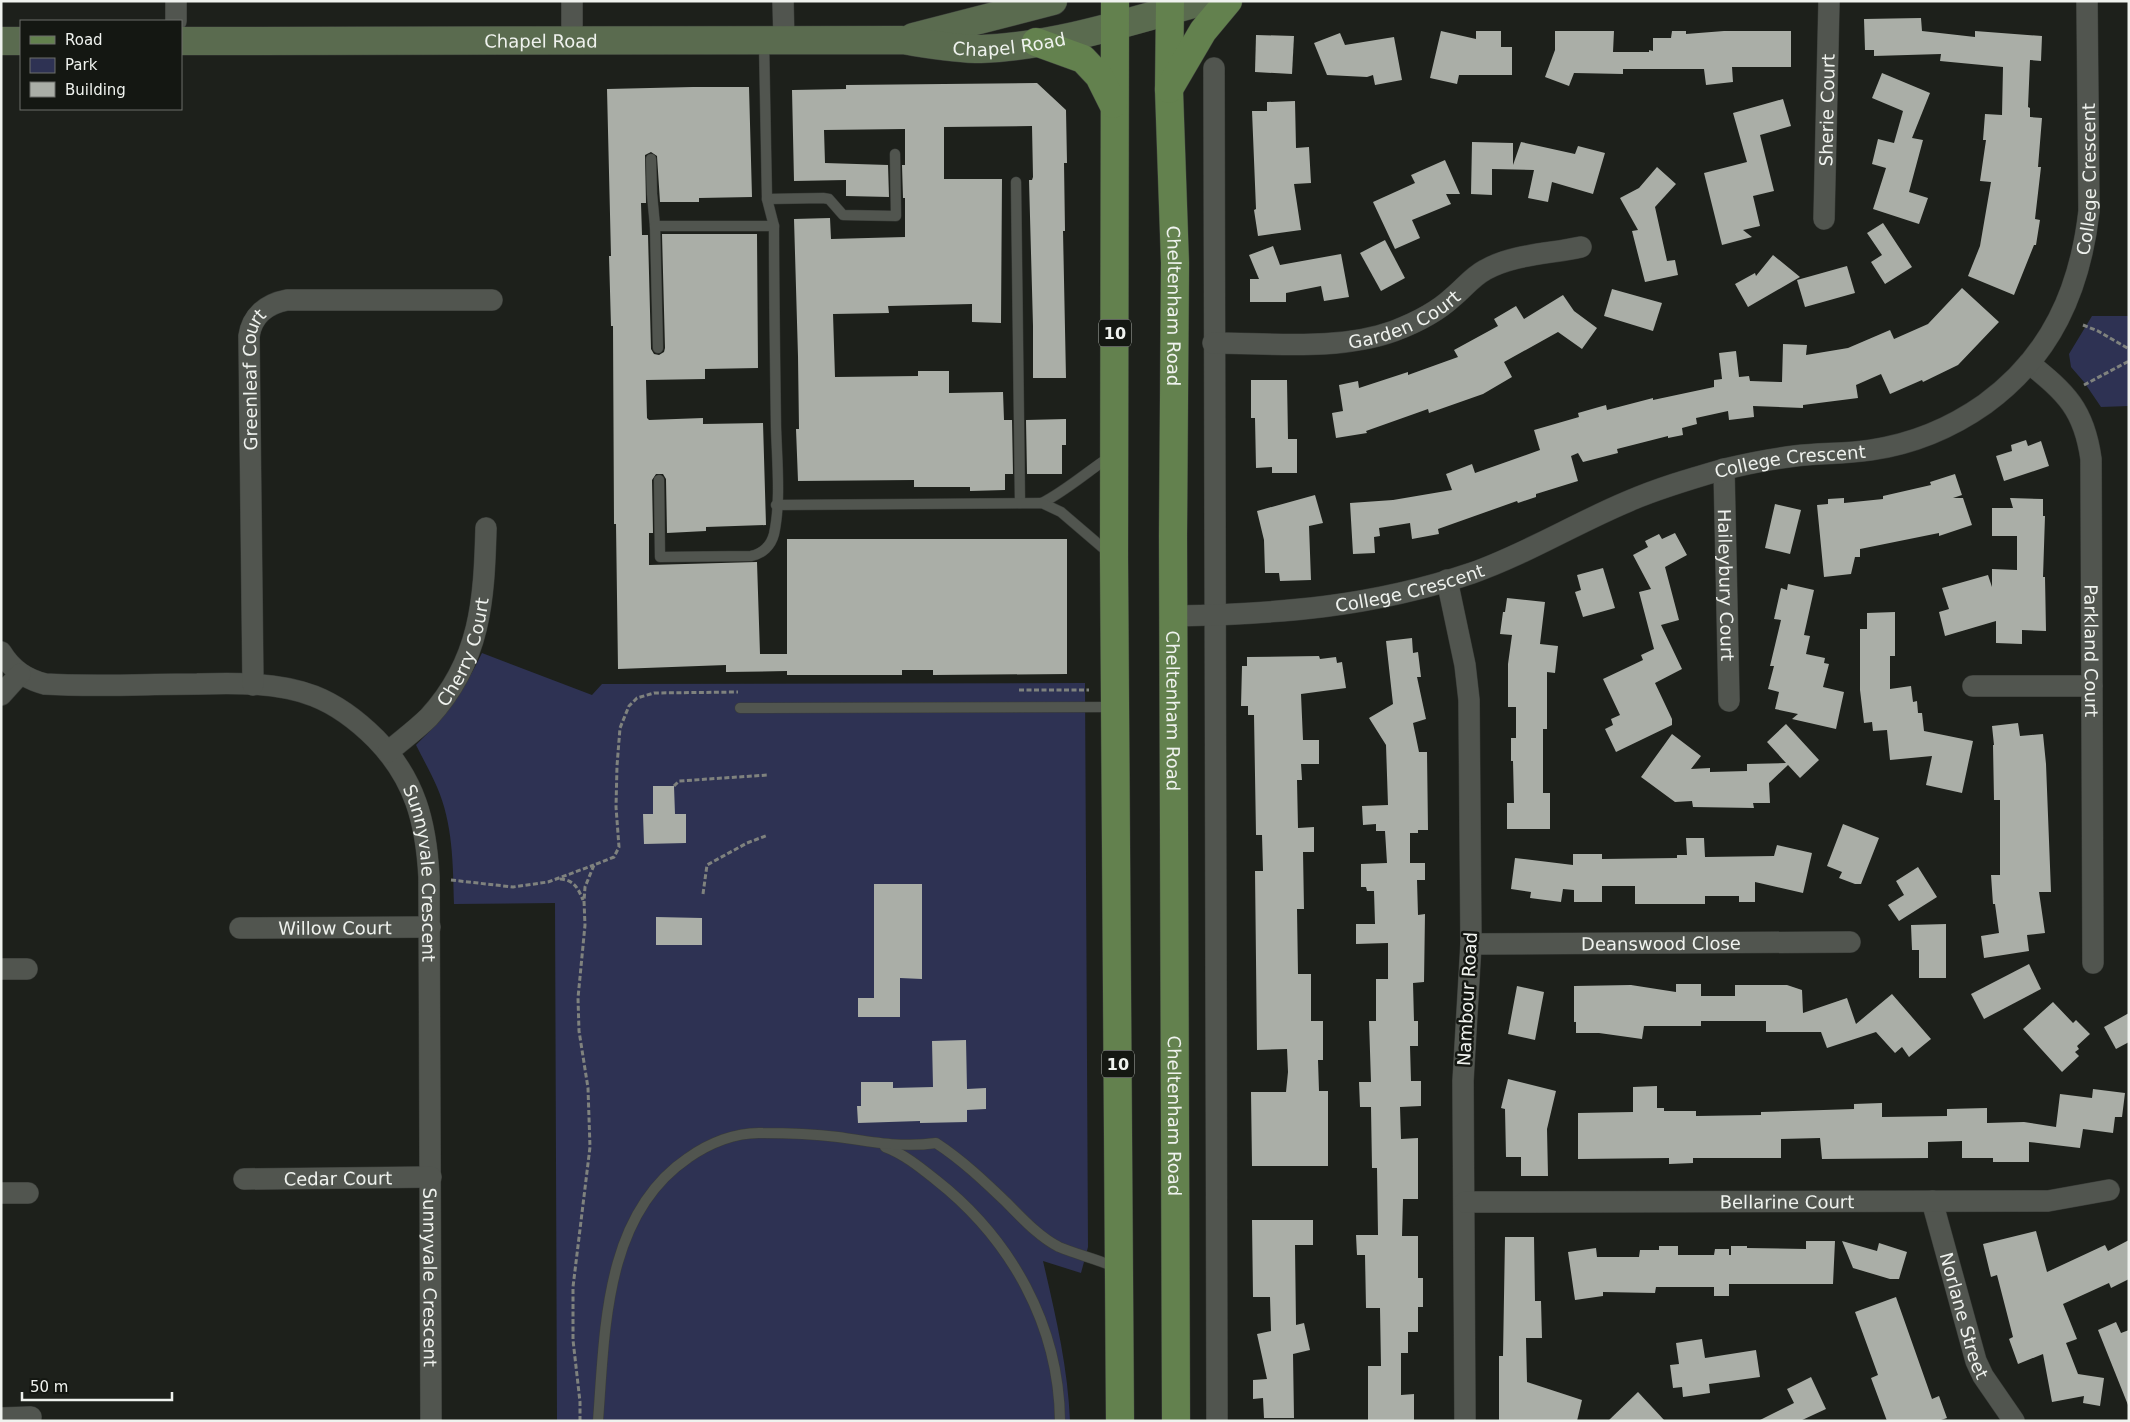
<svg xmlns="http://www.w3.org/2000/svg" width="2130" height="1422" viewBox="0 0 2130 1422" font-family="'DejaVu Sans',sans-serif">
	<rect width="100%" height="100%" fill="#1d201b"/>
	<g fill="#2e3253">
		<path d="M2092,316H2129V406L2101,407L2084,382L2071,367L2069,354Z"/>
		<path d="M482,653L592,695L602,684L1085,683L1088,1247L1081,1273L1043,1261C1055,1313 1068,1367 1070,1421H557L555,903L454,904C453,864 453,824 437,787C431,773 423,759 416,745C446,716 464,690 482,653Z"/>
	</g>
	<g fill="#aaaea7">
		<path d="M1921,18L1922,31L1975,37V31L2042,36L2041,61L2030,60L2028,107L2030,108V117L2042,118L2038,167H2041L2035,219L2040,220L2036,245H2034L2014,295L1968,276L1980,246L1991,182L1980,181L1986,140H1983L1985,114L2002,115L2003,67L1940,61L1941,54L1874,56V50H1865L1864,19Z"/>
		<path d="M1441,31L1476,39V31H1501V47H1512V75H1459L1457,84L1430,78Z"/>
		<path d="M1555,31H1614L1613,52H1649V50L1653,51V38H1671L1672,31H1686V34L1724,31H1791V67H1732L1733,82L1706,85L1704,69H1623V74L1574,73L1569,86L1545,77L1555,50Z"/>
		<path d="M1340,33L1345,45L1394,37L1402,80L1375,85L1373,75L1367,77L1327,75L1314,43Z"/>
		<path d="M1256,35L1294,36L1292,74L1255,72Z"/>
		<path d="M1882,73L1930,93L1912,138L1923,140L1909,192L1928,198L1919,224L1873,209L1886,168L1872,164L1878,139L1894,143L1903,111L1872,98Z"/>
		<path d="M1037,83L1066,110L1067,163H1064L1065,231H1063L1066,378H1033V326L1029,180H1032L1033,177L1032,126L944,127V179H1002L1001,323L972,322V304L888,306L889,313L833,314L835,377L918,376V371H949V393L1003,392L1004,420H1012L1013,474H1005V490L970,491V487H914V480L798,481L796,429H799L798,356L794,219L830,218L831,239L905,237V198H903L902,165H905V129L824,130L825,163L888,165L889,197L846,196V180L794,181L792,90L846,89V85Z"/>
		<path d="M693,87H749L752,197L699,198V202H660L657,156L651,152L645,155L646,203H641L642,235H648L651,349L654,354L659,355L664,352L665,348L662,234H757L758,368L705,369V379L646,380L647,418L649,420L703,418V424L763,423L766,525L706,527V531L667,533L666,479L663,474H656L652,480L653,533H649V565L757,562L760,654H787V539H1067V674L933,675V670H902V675H787V671L726,672V665L618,669L616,524H614L613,326H611L609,256H611L607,89Z"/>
		<path d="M1783,99L1791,126L1760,135L1774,191L1753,196L1760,226L1743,230L1752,237L1722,245L1704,173L1747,162L1733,113Z"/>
		<path d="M1295,101L1296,148L1309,147L1311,183L1294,184L1301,230L1258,236L1254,210L1256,209L1252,111H1267V102Z"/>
		<path d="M1472,142L1513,143V165L1521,142L1575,154L1578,146L1605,153L1593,194L1552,182L1548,202L1528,198L1534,170L1492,169V195L1471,194Z"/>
		<path d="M1445,160L1460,194H1446L1451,204L1412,220L1420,238L1395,249L1373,202L1415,183L1411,175Z"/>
		<path d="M1657,167L1676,184L1655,207L1667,261L1675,260L1678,275L1645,282L1632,231L1638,230L1620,198L1639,188Z"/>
		<path d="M1883,223L1912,267L1885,284L1871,262L1882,255L1867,233Z"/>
		<path d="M1385,240L1405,278L1381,291L1360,253Z"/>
		<path d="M1273,246L1280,265L1341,254L1349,297L1324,301L1321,286L1286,293V302H1250V279H1259L1249,255Z"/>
		<path d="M1773,255L1800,277L1748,307L1735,284L1755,273L1756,276Z"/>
		<path d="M1847,266L1855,293L1805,307L1797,280Z"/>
		<path d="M1962,288L1999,322L1958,365L1923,382L1922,380L1890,394L1881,374L1856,385L1858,398L1803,405V408L1753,406L1754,417L1729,420L1728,411L1696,418L1697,424L1682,428L1683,435L1668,438V436L1617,449L1618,453L1583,462L1578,453L1571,456L1578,481L1536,494V497L1518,503L1517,501L1438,529L1439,534L1412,539L1410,523L1379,528L1380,536L1374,537L1375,553L1353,554L1350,503L1393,500L1452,490L1446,474L1472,464L1475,473L1540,450L1534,430L1579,417L1578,413L1606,405L1607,410L1653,398V400L1714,387V380L1722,379L1719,353L1736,351L1739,377L1749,376L1750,381L1782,382L1783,344L1807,345L1806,355L1848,348L1890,330L1894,339L1928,324Z"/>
		<path d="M1612,289L1662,303L1653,331L1604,316Z"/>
		<path d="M1563,295L1574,311L1597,328L1582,349L1558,332L1504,362L1512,377L1483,394L1429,413L1428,409L1366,431L1367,433L1336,438L1332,413L1343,411L1339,385L1358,381L1359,388L1408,372V375L1458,357L1454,350L1498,326L1494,319L1516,306L1524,319Z"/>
		<path d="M1251,380H1287L1288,439H1297V473H1272V467L1256,468L1255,418H1251Z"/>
		<path d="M1066,419V445H1062V474H1027L1026,420Z"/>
		<path d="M2026,440L2028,446L2041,441L2049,466L2004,481L1996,456L2012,451L2011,445Z"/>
		<path d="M1955,474L1962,495L1953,498H1963L1972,525L1939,536V533L1860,549V557H1855L1851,574L1824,577L1817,505L1828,504V499L1844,498V503L1883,499V496L1931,485L1930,482Z"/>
		<path d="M1315,495L1323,523L1309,526L1311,580L1280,581L1279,573H1265L1264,540L1257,511Z"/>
		<path d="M2010,498L2043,499V516H2045L2043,577H2045L2046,631L2022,630V644L1996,643V621L1945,636L1939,612L1949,609L1942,588L1988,575L1992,587V569L2017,570V536H1992V508H2013Z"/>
		<path d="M1775,504L1801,510L1790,554L1765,548Z"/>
		<path d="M1675,533L1687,555L1665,567L1679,620L1661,625L1682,669L1655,683L1672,719V725L1616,752L1605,729L1613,725L1611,719L1620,715L1603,679L1643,660L1641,655L1654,649L1639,592L1651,589L1633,555L1648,547L1645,541L1659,534L1662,539Z"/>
		<path d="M1603,568L1615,608L1583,617L1575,592L1581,590L1577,575Z"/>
		<path d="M1788,584L1814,590L1804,635L1810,636L1806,654L1825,658L1824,663L1829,664L1823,687L1844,692L1836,729L1792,719L1798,714L1775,709L1779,692L1768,689L1774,666H1770L1781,620L1774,619L1781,588L1787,590Z"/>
		<path d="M1507,598L1545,602L1540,644L1558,646L1555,673L1547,672V729H1543V793H1550V829H1507V803H1514L1513,761H1511V738H1516V707H1508V664L1512,635L1500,634L1503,612H1505Z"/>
		<path d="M1895,612V656H1890V689L1911,686L1913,702L1917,701L1918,713H1922L1924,731L1973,741L1962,793L1926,785L1932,756L1890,760L1887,730L1873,731L1872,722L1864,723L1860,690V629H1867V613Z"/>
		<path d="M1412,638L1413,653L1418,652L1421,677H1417L1426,719L1413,723L1419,752H1427L1428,830H1418V833H1410V863H1425V880H1417L1418,915L1425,914L1424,982L1413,983L1414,1021H1418V1046H1410L1411,1081H1421V1106L1400,1107L1401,1139L1418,1138V1199H1403L1402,1236H1418V1278H1423V1307H1418V1332H1408V1353H1401V1395L1414,1394V1421H1368V1366H1381L1380,1308H1366L1365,1255H1357L1356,1235H1378L1377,1168H1372L1371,1107H1360L1359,1082H1371L1369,1021H1376V979H1388V943L1356,944V924H1375L1374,891H1367L1366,887H1361V864L1387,863L1385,831H1376V824L1363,825L1362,806L1388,805L1386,745L1369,718L1393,704L1386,641Z"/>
		<path d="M1319,656L1320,659L1336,657L1337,663L1342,662L1346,688L1301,694L1303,740H1319V764H1301L1302,780H1297L1298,828L1314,827V852H1303L1304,909H1297L1298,974H1311V1021H1323V1060H1318L1319,1091H1328V1166H1252L1251,1092H1286L1288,1072L1287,1049L1257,1050L1255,871H1263L1262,835H1256L1254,715H1248V706H1241L1242,666H1247V657Z"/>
		<path d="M2018,723L2020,736L2043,734L2046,764L2051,892H2039L2045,933L2027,935L2029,951L1984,958L1981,936L1999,933L1995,904H1993L1991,875H2000V800H1994L1993,745H1994L1992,726Z"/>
		<path d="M1786,724L1819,760L1800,778L1788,765L1769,783L1770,803H1753L1754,808L1693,807L1692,801L1675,802L1641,777L1672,734L1701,756L1691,769L1710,768V772L1747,771V764L1786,763L1767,742Z"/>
		<path d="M653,786H674L675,814H686V843L644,844L643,814H653Z"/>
		<path d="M1843,824L1879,838L1861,884H1855L1839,878L1842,872L1827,866Z"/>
		<path d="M1686,838H1704L1705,857L1774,856L1777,845L1812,853L1803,893L1755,882V902H1739V896H1705V904H1635V886H1602V902H1574V890L1563,889L1561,902L1530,898L1531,892L1511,889L1515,858L1573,865V854H1602V859L1677,858V855H1687Z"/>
		<path d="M1918,867L1937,897L1899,921L1888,905L1904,895L1896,881Z"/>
		<path d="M874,884H922V979L900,978V1017H858V998H874Z"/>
		<path d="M656,917L702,918V945H656Z"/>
		<path d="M1946,924V978H1919V950H1912L1911,925Z"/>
		<path d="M2029,964L2041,989L1984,1019L1971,994Z"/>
		<path d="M1676,984H1701V996H1735V985H1787L1802,990L1803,1013L1847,998L1856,1024L1892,994L1931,1039L1909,1057L1902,1047L1895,1053L1876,1032L1827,1048L1821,1032H1766V1021H1701V1026H1644L1642,1039L1599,1033H1576V1022H1574V986L1631,985L1676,992Z"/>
		<path d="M1517,986L1544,992L1535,1040L1508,1034Z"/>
		<path d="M2053,1002L2073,1023L2076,1020L2090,1034L2077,1046L2079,1049L2075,1052L2079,1056L2062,1072L2023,1029Z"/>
		<path d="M2129,1013V1042L2116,1049L2104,1027Z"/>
		<path d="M966,1040L967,1089L986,1088V1109L967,1110V1122L920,1123V1121L858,1123L857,1106H861V1082H893V1088L933,1087L932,1041Z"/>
		<path d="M1508,1079L1556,1091L1547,1129L1548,1176H1521V1157H1506L1505,1109L1501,1108Z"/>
		<path d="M1657,1086V1108H1664V1111H1696V1116L1761,1115V1112L1854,1109V1104L1882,1103V1117L1947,1116V1109L1987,1108V1123L2024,1122L2056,1127L2060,1094L2092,1098L2093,1089L2125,1093L2122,1117H2115L2113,1133L2083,1129L2080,1148L2029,1142V1162H1993V1158H1962V1141L1928,1142V1158L1822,1159L1820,1138L1781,1139V1158H1693V1163L1669,1164V1158L1578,1159V1113L1633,1112V1087Z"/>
		<path d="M1252,1220H1313V1245H1295L1296,1325L1304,1323L1310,1350L1293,1354L1294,1418H1264L1263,1398L1253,1399V1380L1267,1379L1257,1334L1271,1331L1270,1297H1253Z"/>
		<path d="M2036,1231L2047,1272L2105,1245L2108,1251L2129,1240V1279L2111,1288L2109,1283L2063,1304L2077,1339L2066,1343L2078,1374L2104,1378L2100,1406L2083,1403L2084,1396L2052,1402L2043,1354L2018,1364L2009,1339L2013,1337L1997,1275L1991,1277L1983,1244Z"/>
		<path d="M1505,1237H1534L1535,1301H1541L1542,1338H1526L1527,1382L1582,1400L1577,1421H1499V1356H1503Z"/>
		<path d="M1806,1241H1835L1833,1284H1729V1296H1714V1287H1656L1655,1293L1603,1292V1296L1575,1300L1568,1252L1596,1248L1597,1257H1639L1640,1250H1659V1246H1678V1255H1714L1715,1249H1729V1255H1731V1246H1747V1248L1806,1249Z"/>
		<path d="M1842,1241L1877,1251L1879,1243L1907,1252L1899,1279H1890L1853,1268Z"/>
		<path d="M1896,1297L1932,1399L1939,1396L1947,1418L1938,1421H1887L1871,1378L1878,1375L1855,1312Z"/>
		<path d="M2116,1322L2121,1333L2129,1330L2128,1405L2098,1330Z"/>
		<path d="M1702,1339L1705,1358L1756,1350L1760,1377L1709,1384L1710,1393L1683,1397L1682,1387L1673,1388L1670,1365L1679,1364L1676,1343Z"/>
		<path d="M1811,1377L1826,1409L1800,1421H1758L1794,1403L1787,1389Z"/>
		<path d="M1638,1392L1665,1421H1608Z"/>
	</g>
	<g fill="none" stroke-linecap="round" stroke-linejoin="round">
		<g stroke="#3a3d39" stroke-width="11">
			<g id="lane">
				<path d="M651,159L652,194L655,226"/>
				<path d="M1016,182L1020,503"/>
				<path d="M767,199L823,198L829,199L843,215L896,216L895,154"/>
				<path d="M658,348L655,226H774"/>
				<path d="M659,480L660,557L751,556C762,554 771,546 774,534C781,502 777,461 776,427C775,360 774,293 774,226L767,199L764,42"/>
				<path d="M1042,503C1067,490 1088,471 1111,456"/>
				<path d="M776,505L1042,503L1061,512L1110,554"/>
				<path d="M740,708L1114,707"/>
				<path d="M885,1147C904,1154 921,1168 936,1180C1011,1239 1059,1325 1060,1421"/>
				<path d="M598,1421C605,1330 604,1215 688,1158C709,1143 736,1132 762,1133C787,1133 813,1134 838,1137C871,1142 903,1148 936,1143C962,1160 984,1181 1006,1202C1022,1218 1039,1237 1059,1247C1078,1255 1098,1259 1117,1268"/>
			</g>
		</g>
		<g stroke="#3a3d39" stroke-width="22">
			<g id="street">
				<path d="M176,1V21"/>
				<path d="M783,1L784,42"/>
				<path d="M572,41V1"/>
				<path d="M1214,68L1217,1421"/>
				<path id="s1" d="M1824,219L1829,1"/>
				<path id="s2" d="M1213,343C1272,343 1339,351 1394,331C1415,323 1437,312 1453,297C1464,288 1472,277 1485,270C1513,254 1550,254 1581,247"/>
				<path id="s3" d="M2029,363C2066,393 2084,409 2091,459L2093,963"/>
				<path id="s4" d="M1724,469L1729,701"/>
				<path d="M1447,580L1465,665L1469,700L1471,944L1463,1081L1465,1421"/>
				<path id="s5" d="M1174,616C1278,614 1372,607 1472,573C1526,554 1576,523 1629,501C1659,488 1690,479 1721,470C1745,464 1770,459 1795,456C1820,453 1846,454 1871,450C1912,444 1951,428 1985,404C2051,356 2080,290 2089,211L2087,1"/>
				<path id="s6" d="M1,652C12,670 26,679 45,684C95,687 147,684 197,684C235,683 278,682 314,696C337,705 358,721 376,739C415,779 426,822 429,877L431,1421"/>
				<path id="s7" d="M253,685L249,336C252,316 266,304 287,300H492"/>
				<path d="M1973,686H2092"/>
				<path d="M1,695L20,674"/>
				<path id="s8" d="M388,752C402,740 417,729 429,717C481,660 484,600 486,528"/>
				<path id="s9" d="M240,928L430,927"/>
				<path id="s10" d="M1471,944L1850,942"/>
				<path d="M1,969H27"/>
				<path id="s11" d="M244,1179L431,1177"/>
				<path d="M1,1193H28"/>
				<path id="s12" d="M1932,1201L1976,1361L1983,1376L2014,1421"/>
				<path id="s13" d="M1465,1202L2048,1201L2109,1190"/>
				<path d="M1,1418L31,1417"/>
			</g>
		</g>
		<g stroke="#3a3d39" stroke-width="29">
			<g id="secondary">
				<path d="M913,37L1053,1"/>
				<path d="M1,41H21"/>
				<path id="s14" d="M181,41L902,40C928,44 955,49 981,49C1057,46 1131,21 1204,1"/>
			</g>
		</g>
		<g stroke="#3a3d39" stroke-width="29">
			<g id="primary">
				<path d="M1115,1L1114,558L1120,1421"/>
				<path id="s15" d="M1170,1L1169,90L1175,263L1173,536L1176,1421"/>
				<path d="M1036,42L1083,59L1099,76L1113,104"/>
				<path d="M1169,89L1203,31L1228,1"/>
			</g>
		</g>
		<g stroke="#7f827e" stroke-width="3" stroke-dasharray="5 2.5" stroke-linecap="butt">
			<path d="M2083,325L2098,331L2129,349"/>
			<path d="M2084,385L2129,361"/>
			<path d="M1019,690H1089"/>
			<path d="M674,786L679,781L768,775"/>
			<path d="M560,879C574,880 578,888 583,900"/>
			<path d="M451,880L513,887L548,882L594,865"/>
			<path d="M703,894L707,865L747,843L768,835"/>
			<path d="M580,1421V1402L573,1340V1287L590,1147L588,1088L579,1031L578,998L585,925L584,901L585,887L594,865L614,857L619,847L616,807L617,766L620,728L629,706L637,698L654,693L738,692"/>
		</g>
		<use href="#lane" stroke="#51554f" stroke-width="10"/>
		<use href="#street" stroke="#51554f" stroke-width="21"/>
		<use href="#secondary" stroke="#5a6b4f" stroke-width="28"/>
		<use href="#primary" stroke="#63814e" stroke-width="28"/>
	</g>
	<g text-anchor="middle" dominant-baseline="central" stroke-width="5" stroke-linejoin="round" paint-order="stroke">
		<g fill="#141712" stroke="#adb0ac" stroke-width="1">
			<rect x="1099" y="319.5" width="32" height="27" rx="4"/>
			<rect x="1102" y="1050.5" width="32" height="27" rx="4"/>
		</g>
		<g font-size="16" font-weight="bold" fill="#eff2ee">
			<text x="1115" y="333">10</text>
			<text x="1118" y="1064">10</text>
		</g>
		<g font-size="18" fill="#eff2ee" stroke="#141712">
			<text stroke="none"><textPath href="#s14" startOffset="360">Chapel Road</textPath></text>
			<text stroke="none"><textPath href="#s14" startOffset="829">Chapel Road</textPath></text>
			<text stroke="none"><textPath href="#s1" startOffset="109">Sherie Court</textPath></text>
			<text stroke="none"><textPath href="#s5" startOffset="1106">College Crescent</textPath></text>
			<text stroke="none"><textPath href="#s15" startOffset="305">Cheltenham Road</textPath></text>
			<text stroke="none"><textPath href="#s2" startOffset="196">Garden Court</textPath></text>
			<text stroke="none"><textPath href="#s7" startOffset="306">Greenleaf Court</textPath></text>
			<text stroke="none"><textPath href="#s5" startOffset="642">College Crescent</textPath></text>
			<text stroke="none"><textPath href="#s4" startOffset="116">Haileybury Court</textPath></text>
			<text stroke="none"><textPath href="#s5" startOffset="238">College Crescent</textPath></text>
			<text stroke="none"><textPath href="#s8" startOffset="129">Cherry Court</textPath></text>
			<text stroke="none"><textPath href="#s3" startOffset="310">Parkland Court</textPath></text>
			<text stroke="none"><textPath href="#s15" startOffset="710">Cheltenham Road</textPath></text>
			<text stroke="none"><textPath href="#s6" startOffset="549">Sunnyvale Crescent</textPath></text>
			<text stroke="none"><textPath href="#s9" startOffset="95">Willow Court</textPath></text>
			<text stroke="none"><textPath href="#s10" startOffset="190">Deanswood Close</textPath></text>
			<text transform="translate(1467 999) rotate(-87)">Nambour Road</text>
			<text stroke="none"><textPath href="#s15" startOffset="1115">Cheltenham Road</textPath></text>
			<text stroke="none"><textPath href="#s11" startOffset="94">Cedar Court</textPath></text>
			<text stroke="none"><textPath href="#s13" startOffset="322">Bellarine Court</textPath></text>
			<text stroke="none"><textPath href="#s6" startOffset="954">Sunnyvale Crescent</textPath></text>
			<text stroke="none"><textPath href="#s12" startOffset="119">Norlane Street</textPath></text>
		</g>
	</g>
	<rect width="2130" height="1422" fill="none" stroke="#eff2ee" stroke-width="5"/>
	<rect x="20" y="20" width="162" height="90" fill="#141712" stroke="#6c6f6a"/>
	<rect x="30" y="36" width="25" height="8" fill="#63814e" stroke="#6c6f6a"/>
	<text x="65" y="45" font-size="15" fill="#eff2ee">Road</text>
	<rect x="30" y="58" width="25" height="15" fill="#2e3253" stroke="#6c6f6a"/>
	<text x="65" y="70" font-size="15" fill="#eff2ee">Park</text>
	<rect x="30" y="82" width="25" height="15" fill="#aaaea7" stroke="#6c6f6a"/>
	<text x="65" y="95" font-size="15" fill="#eff2ee">Building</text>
	<path d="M22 1392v8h150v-8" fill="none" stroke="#eff2ee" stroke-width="2.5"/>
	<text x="30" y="1392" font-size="15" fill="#eff2ee" stroke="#141712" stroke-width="4" paint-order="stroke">50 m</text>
</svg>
